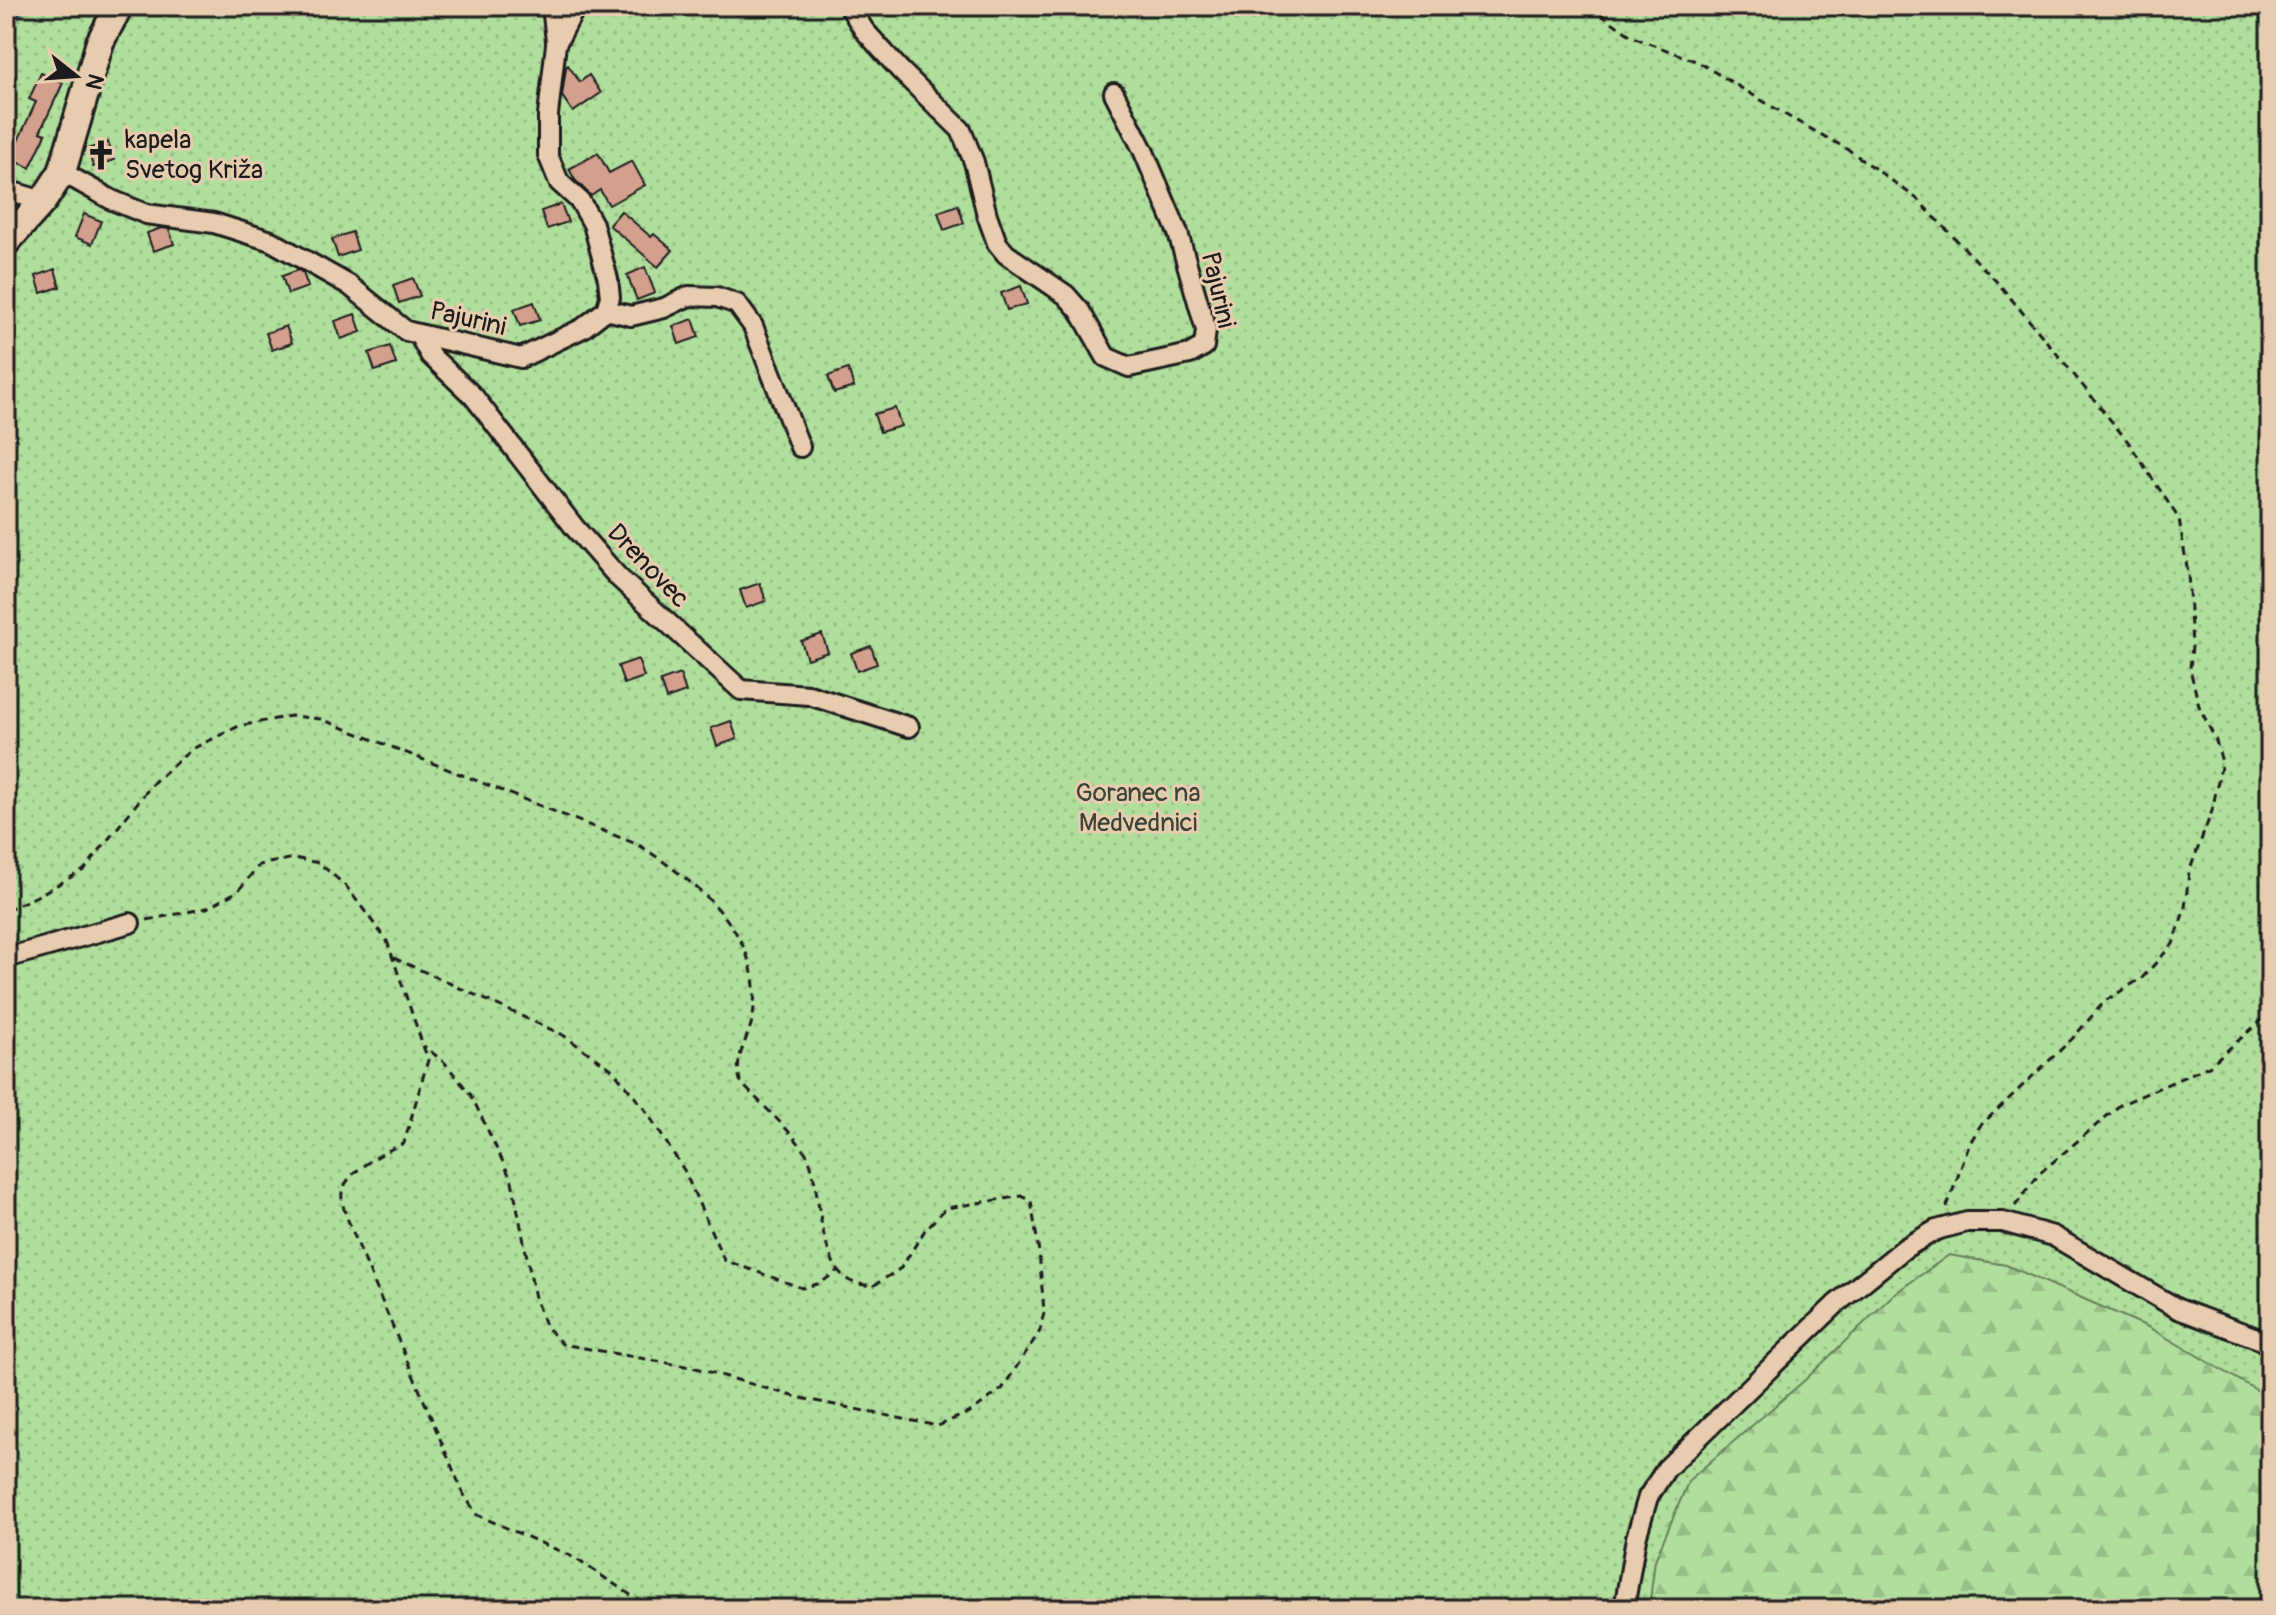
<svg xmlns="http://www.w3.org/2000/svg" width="2276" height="1615" viewBox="0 0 2276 1615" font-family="Pangolin,sans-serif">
	<defs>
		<pattern id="grass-dots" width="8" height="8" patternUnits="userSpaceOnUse" patternTransform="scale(2)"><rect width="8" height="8" fill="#b0de9c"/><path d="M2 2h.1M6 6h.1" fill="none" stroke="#97be86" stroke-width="1.8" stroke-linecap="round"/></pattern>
		<pattern id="forest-firs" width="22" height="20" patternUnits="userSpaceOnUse" patternTransform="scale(2)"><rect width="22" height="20" fill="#b0de9c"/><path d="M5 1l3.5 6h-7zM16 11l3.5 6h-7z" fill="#97be86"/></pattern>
	</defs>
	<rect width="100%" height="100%" fill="#e5c4a9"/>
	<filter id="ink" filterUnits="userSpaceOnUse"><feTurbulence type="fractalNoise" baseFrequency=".0125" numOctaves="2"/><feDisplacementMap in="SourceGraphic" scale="16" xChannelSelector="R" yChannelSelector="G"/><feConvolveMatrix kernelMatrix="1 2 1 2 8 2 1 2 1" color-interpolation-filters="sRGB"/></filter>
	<g filter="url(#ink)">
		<rect fill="url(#grass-dots)" stroke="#667d5c" stroke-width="2" x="6" y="6" width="2264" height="1603"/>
		<path fill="url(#forest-firs)" stroke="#667d5c" stroke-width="2" d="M1949,1255L2006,1265L2148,1327L2270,1398V1609H1649L1655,1560L1689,1480L1805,1380L1894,1294Z"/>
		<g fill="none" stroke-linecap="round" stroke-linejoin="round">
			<path stroke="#55858a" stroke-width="6" d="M6,34L24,6"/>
		</g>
		<g fill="#d3a08d" stroke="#1c1c1c" stroke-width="2">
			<path d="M568,65L580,82L589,75L601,93L573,112L562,96L566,67Z"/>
			<path d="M41,73L63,83L40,132L46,134L30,168L10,158L36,102L29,99Z"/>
			<path d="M108,142L114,160L93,167L88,149Z"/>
			<path d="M598,153L609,173L632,161L645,185L609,205L600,190L591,196L575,180L569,169Z"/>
			<path d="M561,204L568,222L547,229L541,211Z"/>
			<path d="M958,205L964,223L944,230L938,212Z"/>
			<path d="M621,211L651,237L654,234L673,250L658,267L609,225Z"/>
			<path d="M84,214L101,221L92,244L75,237Z"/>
			<path d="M161,228L169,229L174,244L153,251L147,233Z"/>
			<path d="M352,232L358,250L338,257L332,239Z"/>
			<path d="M645,267L655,293L637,300L627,275Z"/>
			<path d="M55,269L60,287L41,293L36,276Z"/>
			<path d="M298,270L303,273L308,287L288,294L282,276Z"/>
			<path d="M413,278L420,296L399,303L393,285Z"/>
			<path d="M1021,286L1027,304L1007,310L1001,293Z"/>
			<path d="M534,302L540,320L520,326L514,309Z"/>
			<path d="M355,314L361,332L341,339L335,321Z"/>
			<path d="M693,319L699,337L679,344L673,326Z"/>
			<path d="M286,326L292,343L272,350L266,333Z"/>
			<path d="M390,346L396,364L375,371L369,353Z"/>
			<path d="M848,369L854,387L834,393L828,376Z"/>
			<path d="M895,408L901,426L880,432L874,414Z"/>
			<path d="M760,583L766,601L746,608L740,590Z"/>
			<path d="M822,634L828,652L807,659L801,641Z"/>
			<path d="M871,646L877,664L857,671L851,653Z"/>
			<path d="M638,659L644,677L624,684L618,666Z"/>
			<path d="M680,674L686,692L666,699L660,681Z"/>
			<path d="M731,721L737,739L717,746L711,728Z"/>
		</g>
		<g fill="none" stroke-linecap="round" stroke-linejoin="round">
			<g stroke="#1c1c1c" stroke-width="24">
				<g id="street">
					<path d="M552,6L556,41"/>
					<path d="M849,6L864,30L900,70L961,130L974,162L987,215L997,243L1006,254L1066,295L1080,311L1106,357L1129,367L1190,354L1204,346L1206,330L1178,233L1143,150L1114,93"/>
					<path d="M62,172L112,200L146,214L214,223L271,241L349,285L406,331L521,358L583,328L606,310L610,297L608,279L593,224L580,201L559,182L548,155V115L556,44L576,6"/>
					<path d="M6,190L43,201"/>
					<path d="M606,310L631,316L664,308L689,296L717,297L737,304L753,326L800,447"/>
					<path d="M419,335L430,355L474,397L575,528L618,577L741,690L809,695L909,727"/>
					<path d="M6,958L130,923"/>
					<path d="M1624,1609L1636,1538L1648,1497L1666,1469L1836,1304L1905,1248L1936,1230L1967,1222H2003L2053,1236L2178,1309L2262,1340L2270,1347"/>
				</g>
			</g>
			<g stroke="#1c1c1c" stroke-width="32">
				<path id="secondary" d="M6,242L43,201L62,172L100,42L119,6"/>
			</g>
			<g stroke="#1c1c1c" stroke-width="3" stroke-dasharray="8 6" stroke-linecap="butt">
				<path d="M1589,6L1633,37L1698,62L1791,118L1849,150L1916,198L1998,283L2067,366L2129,443L2179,519L2188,573L2192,646L2190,669L2199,706L2216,741L2222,762L2212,811L2189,872L2185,908L2173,944L2142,978L2105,1001L2072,1039L1980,1126L1970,1143L1946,1209"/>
				<path d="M6,910L35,897L84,870L154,782L192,749L239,726L291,716L321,719L639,845C699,885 765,934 753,1016C750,1036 733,1058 740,1080C743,1086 751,1093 756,1098C769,1111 801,1142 808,1157C821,1186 817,1263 850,1281C856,1284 866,1285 873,1286L901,1268L925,1230L946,1208L1022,1196L1031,1201L1039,1252L1044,1312L1040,1331L1002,1389L972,1411L938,1426L796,1397L696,1368L562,1344L545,1325L535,1298L512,1181L471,1095L445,1063L424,1046"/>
				<path d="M147,920L207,908L238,891L259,865L294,858L319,863L346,886L387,941L428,1060L404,1143C385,1152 338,1174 342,1199C343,1211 350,1224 354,1235L463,1493L477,1515L573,1557L652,1609"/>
				<path d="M394,958L563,1035L613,1070L646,1111L684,1170L724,1260L802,1288L821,1283L838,1270"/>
				<path d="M2015,1206L2040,1173L2120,1105L2209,1066L2270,1013"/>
			</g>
			<use href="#street" stroke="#e8ccaf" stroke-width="18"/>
			<use href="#secondary" stroke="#e8ccaf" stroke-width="26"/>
		</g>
	</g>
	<defs>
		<g id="church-bare" transform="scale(2.4)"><path d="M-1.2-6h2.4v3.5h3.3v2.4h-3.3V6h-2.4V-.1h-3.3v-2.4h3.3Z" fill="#1c1c1c" stroke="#e8ccaf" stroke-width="2.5" paint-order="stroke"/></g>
	</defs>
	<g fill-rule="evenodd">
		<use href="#church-bare" x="101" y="155"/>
	</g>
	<g text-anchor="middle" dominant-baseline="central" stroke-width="6" stroke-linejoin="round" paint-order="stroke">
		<g font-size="26" fill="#1c1c1c" stroke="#e8ccaf" text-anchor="start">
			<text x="125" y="140">kapela<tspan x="125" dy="30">Svetog Križa</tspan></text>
		</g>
		<g font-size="26" fill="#1c1c1c" stroke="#e8ccaf">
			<text transform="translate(1218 290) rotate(77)">Pajurini</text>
			<text transform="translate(468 319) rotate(13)">Pajurini</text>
			<text transform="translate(648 566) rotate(46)">Drenovec</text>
		</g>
		<g font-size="26" fill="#3a4336" stroke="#e8ccaf">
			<text x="1138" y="793">Goranec na<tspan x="1138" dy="30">Medvednici</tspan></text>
		</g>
	</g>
	<rect width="2276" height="1615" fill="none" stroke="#e8ccaf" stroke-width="32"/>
	<rect x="16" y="16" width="2244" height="1583" fill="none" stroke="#1c1c1c" stroke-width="3" filter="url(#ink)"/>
	<g transform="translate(76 76) rotate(107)" stroke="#e8ccaf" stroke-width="6" paint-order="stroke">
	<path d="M0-6L14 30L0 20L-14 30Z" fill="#1c1c1c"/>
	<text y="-12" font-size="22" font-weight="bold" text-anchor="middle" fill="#1c1c1c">N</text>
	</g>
</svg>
